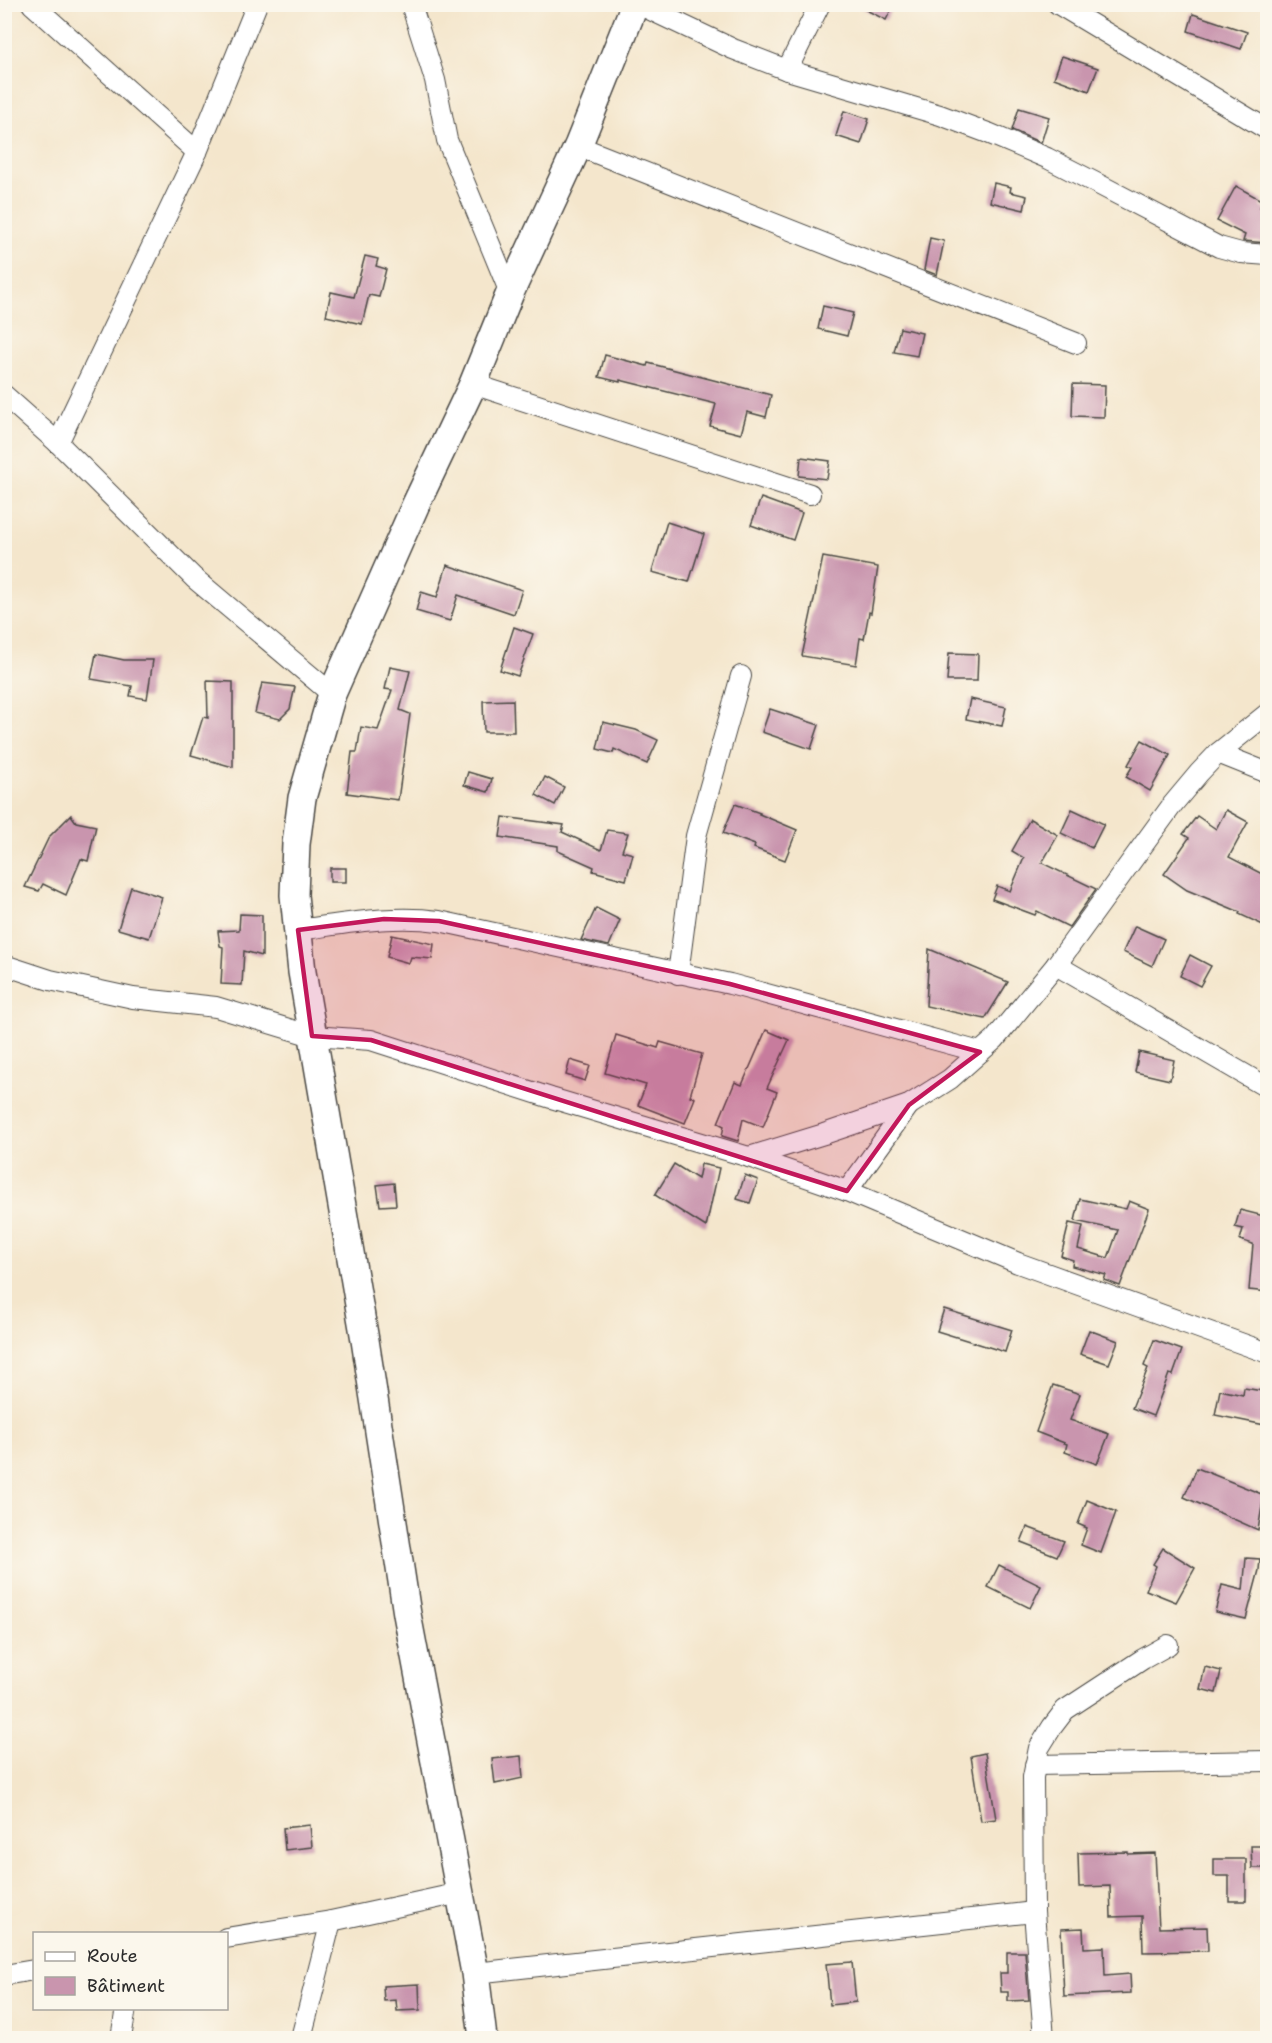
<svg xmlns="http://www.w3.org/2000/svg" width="1272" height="2043" viewBox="0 0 1272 2043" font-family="'Shantell Sans',sans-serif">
	<rect width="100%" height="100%" fill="#fbf7ec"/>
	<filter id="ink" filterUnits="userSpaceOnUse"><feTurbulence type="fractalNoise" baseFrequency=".0167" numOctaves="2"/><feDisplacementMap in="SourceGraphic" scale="12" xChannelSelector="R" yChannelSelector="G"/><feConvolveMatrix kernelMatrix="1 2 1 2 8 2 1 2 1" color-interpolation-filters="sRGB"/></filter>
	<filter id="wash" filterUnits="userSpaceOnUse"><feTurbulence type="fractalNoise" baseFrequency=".008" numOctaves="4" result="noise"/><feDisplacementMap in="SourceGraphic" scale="24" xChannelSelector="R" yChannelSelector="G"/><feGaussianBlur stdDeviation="1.35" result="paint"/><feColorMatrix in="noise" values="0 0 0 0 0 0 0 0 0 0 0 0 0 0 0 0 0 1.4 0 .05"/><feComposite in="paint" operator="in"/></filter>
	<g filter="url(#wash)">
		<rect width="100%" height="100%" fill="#f4e6cc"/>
		<g id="blocks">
			<g fill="#c995ae">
				<path d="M854,4H894L886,20Z"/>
				<path d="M1193,14L1247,32L1241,49L1188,31Z"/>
				<path d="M1062,56L1098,68L1089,91L1054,78Z"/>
				<path d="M1019,108L1049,117L1041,143L1012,130Z"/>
				<path d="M844,111L869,119L861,144L836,136Z"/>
				<path d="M994,183L1011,187L1010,192L1027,196L1024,210L990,202Z"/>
				<path d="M1236,186L1263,201L1260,207L1268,210V243L1243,241L1245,235L1217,221Z"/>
				<path d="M930,238L944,241L937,275L924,270Z"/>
				<path d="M365,256L378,259L376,266L386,269L379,297L369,295L362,324L326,316L331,292L354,297Z"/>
				<path d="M823,306L853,313L847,336L818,329Z"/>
				<path d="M900,328L922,333L917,356L894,352Z"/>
				<path d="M605,355L647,366L648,363L771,395L766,417L747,412L741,434L710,426L716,404L620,380V382L599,377Z"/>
				<path d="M1073,384L1105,385L1104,417L1072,416Z"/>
				<path d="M801,457L830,461L827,479L799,476Z"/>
				<path d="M761,498L802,513L793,540L751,525Z"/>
				<path d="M667,522L704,534L689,582L652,572Z"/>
				<path d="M823,557L878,567L871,613L869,612L864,639L860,638L856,665L802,656Z"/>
				<path d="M447,565L522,590L514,614L458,595L450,621L416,611L421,592L437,597Z"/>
				<path d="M514,627L533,634L518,676L500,670Z"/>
				<path d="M949,653L978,654L977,681H947Z"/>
				<path d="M96,654L124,660H153L147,699L130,696L132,686L91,679Z"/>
				<path d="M390,667L410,671L400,710L410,714L398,800L347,793L352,752H357L361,727L378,730L392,690L385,689Z"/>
				<path d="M207,681L233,682V767L191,755L203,717L208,718Z"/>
				<path d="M262,683L295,687L290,709L280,719L255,713Z"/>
				<path d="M970,699L1006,707L1002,726L966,719Z"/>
				<path d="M513,700L514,732H484L483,701Z"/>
				<path d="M770,709L819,725L811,749L762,732Z"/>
				<path d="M603,722L636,730L658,740L647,764L614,749L613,753L597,749Z"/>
				<path d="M1142,740L1170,755L1150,791L1126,777L1132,767L1128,765Z"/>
				<path d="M468,772L492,779L488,792L464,785Z"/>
				<path d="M545,777L564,787L555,805L536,795Z"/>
				<path d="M735,804L760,813L759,814L797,830L785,860L754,848L755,845L723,833Z"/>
				<path d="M1072,809L1104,824L1092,848L1061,833Z"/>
				<path d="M1226,810L1248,822L1229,857L1268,877V915L1263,925L1239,914L1240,912L1187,890L1164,874L1189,838L1183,834L1197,816L1216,829Z"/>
				<path d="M71,815L76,822L96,826L88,861L81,859L66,895L43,884L39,891L25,887L49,837Z"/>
				<path d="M503,817L564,825L562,832L601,850L607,830L628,833L622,851L633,854L626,880L593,871L594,867L558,851V846L500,837Z"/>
				<path d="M1030,819L1058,835L1042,863L1096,889L1069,927L1037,911L1035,915L992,899L997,886L1010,891L1024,858L1012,851Z"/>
				<rect x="330" y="868" width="16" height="14"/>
				<path d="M131,887L162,897L149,938L118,929Z"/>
				<path d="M596,908L620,920L609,946L581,940Z"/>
				<path d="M240,914L262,915V956L244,951L242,985L221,984L223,947L220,946L218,931L239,930Z"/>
				<path d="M1135,926L1164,939L1152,966L1123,952Z"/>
				<path d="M392,935L434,944L432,959L411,957L409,963L387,957Z"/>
				<path d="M929,949L1008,982L985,1019L926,1006Z"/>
				<path d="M1190,955L1211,966L1200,986L1180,976Z"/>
				<path d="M766,1030L789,1040L767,1088L777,1092L763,1127L743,1119L738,1141L722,1136L724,1126L718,1123L735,1082L742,1085Z"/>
				<path d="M616,1035L658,1048L660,1042L702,1054L690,1096L695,1098L685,1123L638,1105L646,1085L605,1073Z"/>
				<path d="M1139,1052L1174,1060L1170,1080L1135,1072Z"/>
				<path d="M570,1060L590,1066L585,1081L566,1075Z"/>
				<path d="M674,1164L698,1179L701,1164L719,1168L706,1227L655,1195Z"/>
				<path d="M745,1175L758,1180L750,1203L737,1199Z"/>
				<path d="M394,1183L396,1205L380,1206L377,1185Z"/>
				<path d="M1080,1199L1126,1209L1129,1201L1149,1209L1120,1286L1104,1280L1106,1275L1072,1266L1073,1260L1061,1256L1069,1223L1083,1226L1078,1249L1108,1258L1118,1230L1075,1221Z"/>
				<path d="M1240,1210L1268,1217V1292L1249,1290L1253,1244L1240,1240L1243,1229L1235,1227Z"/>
				<path d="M944,1309L1012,1330L1005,1352L937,1331Z"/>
				<path d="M1089,1330L1118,1341L1109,1364L1080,1354Z"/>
				<path d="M1154,1340L1182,1350L1173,1375L1169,1374L1153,1416L1132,1408L1148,1368L1144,1366Z"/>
				<path d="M1053,1385L1080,1394L1070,1420L1109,1434L1097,1464L1065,1452L1067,1444L1036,1432Z"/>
				<path d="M1244,1388L1268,1392V1412L1265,1425L1215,1415L1220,1390L1243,1395Z"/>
				<path d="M1197,1468L1264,1495L1258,1530L1184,1497Z"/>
				<path d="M1087,1500L1116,1512L1101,1553L1081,1545L1087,1528L1078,1524Z"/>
				<path d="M1027,1527L1064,1541L1057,1556L1021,1542Z"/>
				<path d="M1163,1548L1195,1568L1176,1602L1146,1590L1156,1566L1153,1564Z"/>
				<path d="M1246,1558L1260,1559L1259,1570L1246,1619L1215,1612L1222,1585L1243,1590Z"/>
				<path d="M999,1565L1041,1586L1030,1608L988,1587Z"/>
				<path d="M1205,1667L1221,1671L1216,1693L1200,1689Z"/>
				<path d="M985,1753L996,1819L981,1821L971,1756Z"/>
				<path d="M521,1756L523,1778L495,1784L492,1759Z"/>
				<path d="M310,1825L312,1847L285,1850L283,1828Z"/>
				<path d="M1251,1846H1268V1868H1252Z"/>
				<path d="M1128,1852V1854L1155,1853L1159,1928L1207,1927L1208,1951L1143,1952L1142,1916L1111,1917L1110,1886L1079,1887L1078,1853Z"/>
				<path d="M1214,1859H1246V1901H1229V1876H1214Z"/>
				<path d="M1083,1928L1084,1948L1104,1947L1105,1976L1130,1974L1131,1993L1064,1996L1061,1929Z"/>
				<path d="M1007,1952H1025L1029,2000L1008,2001V1992H1001L1000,1973H1007Z"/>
				<path d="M852,1962L856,2002L830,2005L826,1964Z"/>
				<path d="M419,1984L420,2010L397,2011L396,2000L384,2001L383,1986Z"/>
			</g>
		</g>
	</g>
	<g filter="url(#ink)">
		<use href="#blocks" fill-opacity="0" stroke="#494743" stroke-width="1.5"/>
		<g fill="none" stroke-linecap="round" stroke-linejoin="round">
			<g stroke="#494743" stroke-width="22">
				<g id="minor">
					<path d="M32,4L197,152"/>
					<path d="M411,4L435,80L447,140L510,293"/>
					<path d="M638,4L733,49L787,70L940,115L988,133L1047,158L1098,184L1219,247L1241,253L1268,255"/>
					<path d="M1058,4L1268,130"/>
					<path d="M787,70L820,4"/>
					<path d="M578,146L1076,343"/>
					<path d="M473,384L810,494"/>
					<path d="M4,395L58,443L194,578L332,694"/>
					<path d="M58,443L197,152L257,4"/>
					<path d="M1218,753L1268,773"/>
					<path d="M298,930C344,924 392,914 439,921L730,984L980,1052"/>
					<path d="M4,965L50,980L133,998L216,1007L312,1036L371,1040L551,1098L749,1157L847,1191L1018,1263L1268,1353"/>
					<path d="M1056,965L1268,1088"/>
					<path d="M678,974L696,836L741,676"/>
					<path d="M749,1157L824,1134L909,1105L950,1079L995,1039L1056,965L1173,804L1199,773L1218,753L1268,713"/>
					<path d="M847,1191L909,1105"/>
					<path d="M1035,1765L1268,1761"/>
					<path d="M226,1938L331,1921L460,1893"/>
					<path d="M475,1973L1034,1912"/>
					<path d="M4,1975L34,1970"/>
					<path d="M121,2038L126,2008"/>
					<path d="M301,2038L331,1921"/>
					<path d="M1044,2038L1034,1912L1033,1777L1039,1748L1052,1727L1065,1710L1143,1659L1168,1645"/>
				</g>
			</g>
			<g stroke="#494743" stroke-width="30">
				<path id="secondary" d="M483,2038L475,1973L407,1614L365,1340L302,972L294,895L296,844L302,798L332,694L416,504L473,384L510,293L578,146L635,4"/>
			</g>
			<use href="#minor" stroke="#fff" stroke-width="20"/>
			<use href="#secondary" stroke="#fff" stroke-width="27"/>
		</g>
	</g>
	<path fill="#c2185b" fill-opacity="0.2" stroke="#c2185b" stroke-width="4.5" stroke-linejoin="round" d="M384,919L439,921L730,984L980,1052L909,1105L847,1191L371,1040L312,1036L298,930Z"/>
	<rect width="1272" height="2043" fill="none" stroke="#fbf7ec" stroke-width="24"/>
	<rect x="33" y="1932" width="195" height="78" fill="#fbf7ec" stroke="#a8a59f" stroke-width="1.5"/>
	<rect x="45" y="1952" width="30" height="9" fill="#ffffff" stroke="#a8a59f" stroke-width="1.5"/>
	<text x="87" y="1962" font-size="18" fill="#2b2b2b">Route</text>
	<rect x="45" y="1977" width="30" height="18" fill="#c995ae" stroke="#a8a59f" stroke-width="1.5"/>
	<text x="87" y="1992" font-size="18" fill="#2b2b2b">Bâtiment</text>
</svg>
